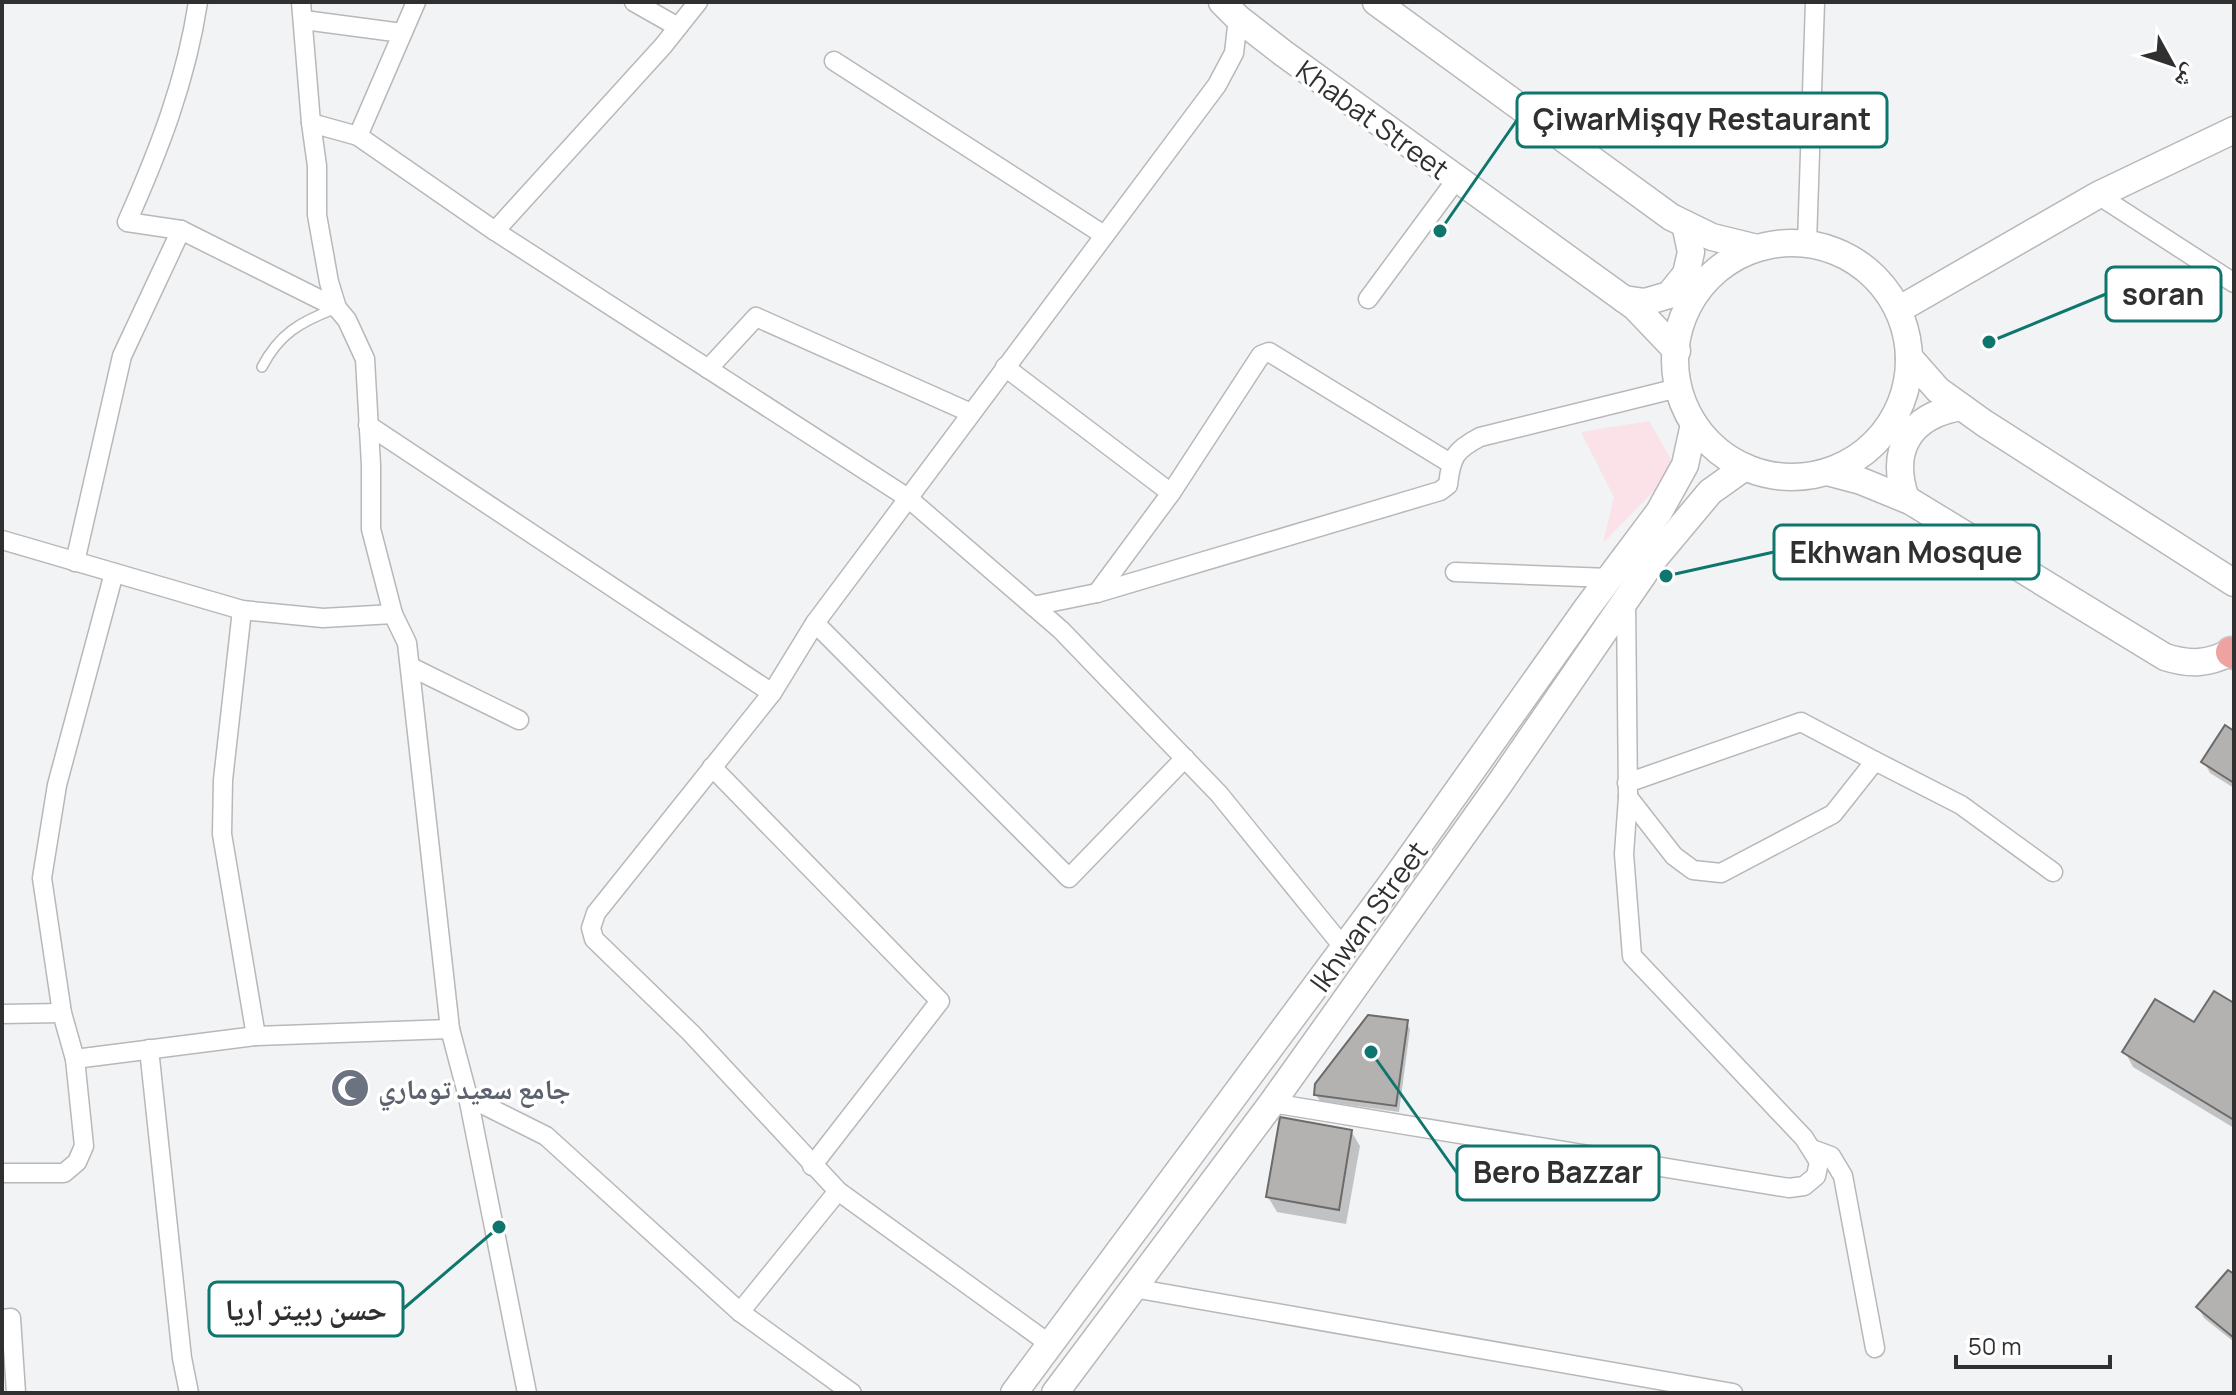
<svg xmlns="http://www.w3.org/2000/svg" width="2236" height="1395" viewBox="0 0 2236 1395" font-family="Manrope,'Noto Naskh Arabic',sans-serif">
	<rect width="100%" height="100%" fill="#f2f3f4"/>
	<path fill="#fbe1e8" d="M1649,421L1676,468L1603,543L1614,497L1581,432Z"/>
	<g fill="#0003">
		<path d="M2234,733V788L2210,773L2204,762Z"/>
		<path d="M2234,1005V1128L2133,1067L2125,1052L2194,1025Z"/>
		<path d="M1406,1022L1410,1029L1399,1112L1320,1101L1316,1095Z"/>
		<path d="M1351,1131L1360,1146L1346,1224L1277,1212L1268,1197Z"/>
		<path d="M2234,1277V1342L2204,1318L2198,1307Z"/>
	</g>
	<g fill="#b3b2b1" stroke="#6c6b6a" stroke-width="2">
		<path d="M2225,725L2234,731V783L2201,762Z"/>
		<path d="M2214,991L2234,1003V1120L2122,1052L2155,999L2194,1022Z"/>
		<path d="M1368,1015L1408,1020L1396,1106L1314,1095L1315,1084Z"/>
		<path d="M1280,1117L1352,1130L1339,1210L1266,1197Z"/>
		<path d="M2228,1270L2234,1274V1338L2196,1307Z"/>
	</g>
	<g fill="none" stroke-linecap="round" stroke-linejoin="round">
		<g stroke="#b8b8ba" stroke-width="12">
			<path id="lane" d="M262,367C279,334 300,322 334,309"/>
		</g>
		<g stroke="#b8b8ba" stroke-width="21">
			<g id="street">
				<path d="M198,2C186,81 159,150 127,222L181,230L337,308"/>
				<path d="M301,2L311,123"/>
				<path d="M416,2L358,136L311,123L317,166V215L329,282L337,308L347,320L365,359L371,465V529L393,614L407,643L450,1029L468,1097L527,1393"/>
				<path d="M634,2L678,27"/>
				<path d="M304,20L402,33"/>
				<path d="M834,61L1104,235"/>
				<path d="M358,136L495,231L908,498L1061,630L1219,794L1344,948"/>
				<path d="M2098,195L2234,283"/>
				<path d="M495,231L663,46L698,2"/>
				<path d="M1807,243L1815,2"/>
				<path d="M1368,299L1456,180"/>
				<path d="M1005,367L1171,493"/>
				<path d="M708,369L756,317L971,413"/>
				<path d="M368,425L772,693"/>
				<path d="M2,540L242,610L323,618L393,614"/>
				<path d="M75,562L122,356L181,230"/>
				<path d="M1455,572L1609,578"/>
				<path d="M1097,593L1171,493L1261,355L1269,352L1450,463"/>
				<path d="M1033,606L1097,593L1440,491L1448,485C1451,457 1455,450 1480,437L1678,388"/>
				<path d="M242,610L223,780L222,834L256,1036"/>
				<path d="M815,623L1069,878L1185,758"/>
				<path d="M411,667L519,720"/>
				<path d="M1875,761L1961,805L2053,872"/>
				<path d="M712,767L940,1001L812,1166"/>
				<path d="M1627,783L1801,722L1875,761L1833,814L1721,873L1693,870L1674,856L1628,797"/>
				<path d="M2,1014L62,1013"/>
				<path d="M149,1049L182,1358L189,1393"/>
				<path d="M75,1059L62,1013L42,878L57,785L114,573"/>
				<path d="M468,1097L546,1136L740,1312L852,1393"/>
				<path d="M1272,1103L1789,1188L1804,1186L1816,1176L1819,1162L1804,1138L1632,956L1624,854L1628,797L1626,600"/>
				<path d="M1812,1149L1831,1156L1843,1176L1875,1348"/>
				<path d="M2,1173H64L77,1162L84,1146L75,1059L256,1036L450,1029"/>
				<path d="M1133,1288L1733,1393"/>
				<path d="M740,1312L838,1191"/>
				<path d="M2,1319L11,1318L16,1393"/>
				<path d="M1051,1345L838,1191L691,1033L594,939L591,928L596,913L772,693L815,623L1217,85L1234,53L1238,18"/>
			</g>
		</g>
		<g stroke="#b8b8ba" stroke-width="29">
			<g id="secondary">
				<path d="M1222,2L1238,18L1283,53L1635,307L1677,351"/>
				<path d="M1376,2L1671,217L1712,237L1757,248"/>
				<circle cx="1792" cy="360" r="117"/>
				<path d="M1624,299L1645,302L1669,295L1686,274L1691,252L1685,224"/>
				<path d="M1898,310L2098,195L2234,130"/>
				<path d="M1909,357L1938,390L1984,423L2234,583"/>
				<path d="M1827,472L1861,481L1910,501L2165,657C2190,665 2209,664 2231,652"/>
				<path d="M1906,499C1889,450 1909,416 1961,407"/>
				<path d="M1014,1393L1395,879L1587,608L1659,512L1685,465L1694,424"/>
				<path d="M1055,1393L1272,1103L1498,786L1654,559L1710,492L1745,467"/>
			</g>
		</g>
		<g stroke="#cdcdce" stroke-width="33">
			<path id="primary" d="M2231,652L2234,654"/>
		</g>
		<use href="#lane" stroke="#fff" stroke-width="9"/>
		<use href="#street" stroke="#fff" stroke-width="18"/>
		<use href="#secondary" stroke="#fff" stroke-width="26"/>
		<use href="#primary" stroke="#efa2a2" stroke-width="30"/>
	</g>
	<defs>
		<g id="mosque-disc" transform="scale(2)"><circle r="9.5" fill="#6b7280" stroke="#fff"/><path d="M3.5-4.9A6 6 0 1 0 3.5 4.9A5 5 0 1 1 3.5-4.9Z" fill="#fff"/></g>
	</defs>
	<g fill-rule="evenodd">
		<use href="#mosque-disc" x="350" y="1088"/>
	</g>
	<g text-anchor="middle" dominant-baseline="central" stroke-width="7" stroke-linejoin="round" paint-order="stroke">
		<g font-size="28" fill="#303031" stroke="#fff">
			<text transform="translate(1373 119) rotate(36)">Khabat Street</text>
			<text transform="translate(1368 916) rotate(-54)">Ikhwan Street</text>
		</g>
		<g font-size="28" font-weight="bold" fill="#5b616d" stroke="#fff" text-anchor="start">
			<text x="378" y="1088">جامع سعيد توماري</text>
		</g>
	</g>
	<path fill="none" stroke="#0f766e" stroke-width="3" d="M1440 231L1517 120M1989 342L2106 294M1666 576L1774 552M1371 1052L1457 1173M499 1227L403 1309"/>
	<g fill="#0f766e" stroke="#fff" stroke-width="3">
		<circle cx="1440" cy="231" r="8"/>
		<circle cx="1989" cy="342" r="8"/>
		<circle cx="1666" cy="576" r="8"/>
		<circle cx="1371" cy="1052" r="8"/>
		<circle cx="499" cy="1227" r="8"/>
	</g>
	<g fill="#fff" stroke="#0f766e" stroke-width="3">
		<rect x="1517" y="93" width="370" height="54" rx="8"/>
		<rect x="2106" y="267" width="115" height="54" rx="8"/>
		<rect x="1774" y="525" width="265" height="54" rx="8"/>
		<rect x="1457" y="1146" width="202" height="54" rx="8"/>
		<rect x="209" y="1282" width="194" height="54" rx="8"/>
	</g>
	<g font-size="30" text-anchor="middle" font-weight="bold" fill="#303031">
		<text x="1702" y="130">ÇiwarMişqy Restaurant</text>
		<text x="2163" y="305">soran</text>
		<text x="1906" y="563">Ekhwan Mosque</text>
		<text x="1558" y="1183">Bero Bazzar</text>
		<text x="306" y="1320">حسن ربيتر اريا</text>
	</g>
	<rect width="2236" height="1395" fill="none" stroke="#303031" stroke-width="8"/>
	<g transform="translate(2172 64) rotate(130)" stroke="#ffffff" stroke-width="6" paint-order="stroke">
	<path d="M0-6L14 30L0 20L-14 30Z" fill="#303031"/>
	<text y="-12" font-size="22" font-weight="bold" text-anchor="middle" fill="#303031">ش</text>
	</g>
	<path d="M1956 1355v12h154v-12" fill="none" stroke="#303031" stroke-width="4"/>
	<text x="1968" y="1355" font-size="24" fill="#303031" stroke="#ffffff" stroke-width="6" paint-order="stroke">50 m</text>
</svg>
